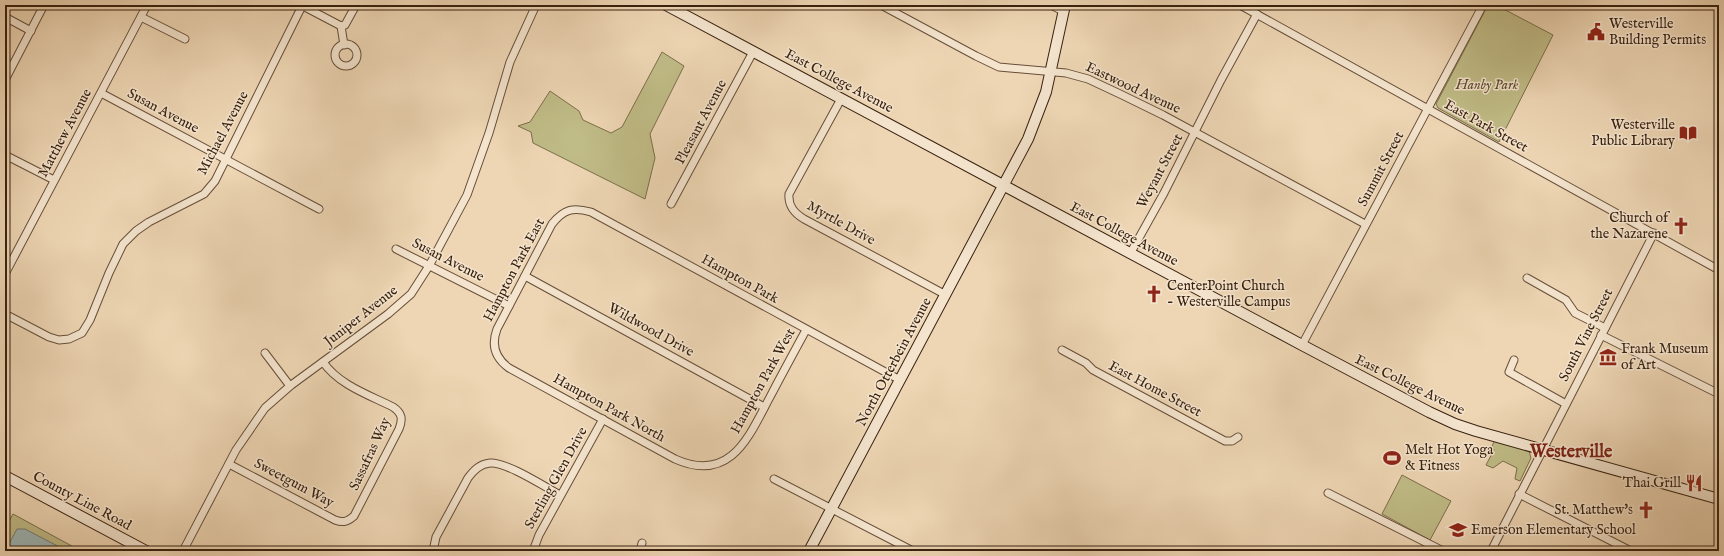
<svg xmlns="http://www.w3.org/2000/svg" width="1724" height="556" viewBox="0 0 1724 556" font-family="'IM FELL English',serif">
	<rect width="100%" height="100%" fill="#eed6b4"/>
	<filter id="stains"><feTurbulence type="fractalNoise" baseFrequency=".005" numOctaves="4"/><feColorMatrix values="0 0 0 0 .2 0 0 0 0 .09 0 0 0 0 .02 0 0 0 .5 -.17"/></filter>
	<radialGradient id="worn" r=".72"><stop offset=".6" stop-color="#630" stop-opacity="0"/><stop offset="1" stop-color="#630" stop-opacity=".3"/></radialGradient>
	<g fill="#c0bc87" stroke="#7c6e4b">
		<path d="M1488,5H1496L1553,35L1499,142L1438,108L1436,104Z"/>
		<path d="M662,52L684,66L650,134L655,158L645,199L533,143L531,132L518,126L530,122L550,91L579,111L583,120L611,133L622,127Z"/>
		<path d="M1495,440L1529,451L1531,458L1520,481L1515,479L1517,468L1503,461L1493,468L1486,465L1494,450L1492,446Z"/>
		<path d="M1402,475L1451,501L1430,540L1382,514Z"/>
		<path d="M13,514L81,551H5V528Z"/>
	</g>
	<path fill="#9db7b7" stroke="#757b74" d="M17,529H25L67,551H5Z"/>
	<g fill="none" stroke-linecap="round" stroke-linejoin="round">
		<g stroke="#664e38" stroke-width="9">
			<g id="street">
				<path d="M301,5L341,26"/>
				<path d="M881,5L976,56L999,67L1066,73L1088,79L1120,94L1163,115L1365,224"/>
				<path d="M1051,5L1063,11"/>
				<path d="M1240,5L1719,270"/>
				<path d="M5,17L31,31"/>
				<path d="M141,17L185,39"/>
				<path d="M341,26L345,25L356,5"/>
				<path d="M341,26L344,45"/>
				<circle cx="346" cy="55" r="11"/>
				<path d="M5,80L44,5"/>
				<path d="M101,93L319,209"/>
				<path d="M841,99L789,194C788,206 794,213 804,219L946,295"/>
				<path d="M5,155L54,180"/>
				<path d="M671,204L753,52"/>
				<path d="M396,249L509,306"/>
				<path d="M1130,254L1164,193L1221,80L1257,14"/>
				<path d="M5,274L147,5"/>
				<path d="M525,276L764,407"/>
				<path d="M1527,278L1566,300L1575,313L1605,328"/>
				<path d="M5,314L49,337L59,340L69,339L82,333L90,320L109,273L123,244L136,231L149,222L204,194L215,181L302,6"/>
				<path d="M806,330C794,352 782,374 770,397C749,436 731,484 675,459L509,368C495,358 491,345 497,329L552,224C564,209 573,207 591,212L900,380"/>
				<path d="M1601,335L1719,394"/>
				<path d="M1302,345L1483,5"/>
				<path d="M1062,350L1086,363L1093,370L1225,441H1232L1238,437"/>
				<path d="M265,353L290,386"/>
				<path d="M1514,360L1509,372L1566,404"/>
				<path d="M229,464L335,520C343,523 347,522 354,516L399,429C403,419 402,413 393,407C369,395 339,385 323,362"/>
				<path d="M774,479L913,551"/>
				<path d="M1328,493L1443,551"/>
				<path d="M1519,494L1631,551"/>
				<path d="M183,551L236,450L265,408L290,386L388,314L411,294L429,266L467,195L489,133L510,62L536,5"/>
				<path d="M433,551L436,537L468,478C474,470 480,464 490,463C507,462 545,487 560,495"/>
				<path d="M533,551L539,535L603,419"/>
				<path d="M640,551L642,543"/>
				<path d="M1491,551L1654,233"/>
			</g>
		</g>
		<g stroke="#38210f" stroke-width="12">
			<g id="secondary">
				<path d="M666,5L1302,345L1429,412L1455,424L1476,431L1719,499"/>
				<path d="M5,476L146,551"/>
				<path d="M809,551L1028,139L1046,92L1065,5"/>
			</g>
		</g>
		<use href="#street" stroke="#f4e4ce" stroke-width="7"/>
		<use href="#secondary" stroke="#f4e4ce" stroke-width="10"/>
	</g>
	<defs>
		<g id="civic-bare" transform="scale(1.38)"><path d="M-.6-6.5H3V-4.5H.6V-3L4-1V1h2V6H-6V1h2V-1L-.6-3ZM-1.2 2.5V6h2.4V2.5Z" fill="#8f2418" stroke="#f4e4ce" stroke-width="2.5" paint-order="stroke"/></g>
		<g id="library-bare" transform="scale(1.38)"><path d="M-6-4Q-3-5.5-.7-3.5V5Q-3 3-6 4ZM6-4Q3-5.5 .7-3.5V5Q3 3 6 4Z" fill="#8f2418" stroke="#f4e4ce" stroke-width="2.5" paint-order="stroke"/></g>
		<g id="church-bare" transform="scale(1.38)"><path d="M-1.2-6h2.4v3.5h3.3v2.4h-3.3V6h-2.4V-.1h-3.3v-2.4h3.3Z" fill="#8f2418" stroke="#f4e4ce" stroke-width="2.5" paint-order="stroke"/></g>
		<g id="museum-bare" transform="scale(1.38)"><path d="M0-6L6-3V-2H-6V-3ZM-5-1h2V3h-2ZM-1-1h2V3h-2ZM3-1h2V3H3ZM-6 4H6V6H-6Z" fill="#8f2418" stroke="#f4e4ce" stroke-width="2.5" paint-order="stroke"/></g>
		<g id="stadium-bare" transform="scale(1.38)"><path d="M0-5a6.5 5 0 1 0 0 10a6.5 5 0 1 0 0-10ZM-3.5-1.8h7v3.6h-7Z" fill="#8f2418" stroke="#f4e4ce" stroke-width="2.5" paint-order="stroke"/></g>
		<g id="restaurant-bare" transform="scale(1.38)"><path d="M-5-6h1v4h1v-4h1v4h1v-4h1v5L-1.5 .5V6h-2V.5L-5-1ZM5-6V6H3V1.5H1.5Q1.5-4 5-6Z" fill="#8f2418" stroke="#f4e4ce" stroke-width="2.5" paint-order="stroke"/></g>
		<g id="school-bare" transform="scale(1.38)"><path d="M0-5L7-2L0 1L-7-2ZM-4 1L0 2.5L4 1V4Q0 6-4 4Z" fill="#8f2418" stroke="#f4e4ce" stroke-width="2.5" paint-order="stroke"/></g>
	</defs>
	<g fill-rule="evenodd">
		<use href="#civic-bare" x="1596" y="32"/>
		<use href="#library-bare" x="1688" y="133"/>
		<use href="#church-bare" x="1681" y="226"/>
		<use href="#church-bare" x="1154" y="294"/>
		<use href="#museum-bare" x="1608" y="357"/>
		<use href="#stadium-bare" x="1392" y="458"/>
		<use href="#restaurant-bare" x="1694" y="483"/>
		<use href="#church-bare" x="1646" y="510"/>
		<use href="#school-bare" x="1458" y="530"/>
	</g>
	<g text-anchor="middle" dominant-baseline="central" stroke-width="3" stroke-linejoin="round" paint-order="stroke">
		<g font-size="14" fill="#38210f" stroke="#f4e4ce" text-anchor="start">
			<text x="1609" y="24">Westerville<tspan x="1609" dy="16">Building Permits</tspan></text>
			<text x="1675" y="125" text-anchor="end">Westerville<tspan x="1675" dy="16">Public Library</tspan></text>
			<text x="1668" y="218" text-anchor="end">Church of<tspan x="1668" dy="16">the Nazarene</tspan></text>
			<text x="1167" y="286">CenterPoint Church<tspan x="1167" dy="16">- Westerville Campus</tspan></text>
			<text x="1621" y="349">Frank Museum<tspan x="1621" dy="16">of Art</tspan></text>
			<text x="1405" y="450">Melt Hot Yoga<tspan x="1405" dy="16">&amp; Fitness</tspan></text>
			<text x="1681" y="483" text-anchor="end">Thai Grill</text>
			<text x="1633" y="510" text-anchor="end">St. Matthew's</text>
			<text x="1471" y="530">Emerson Elementary School</text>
		</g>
		<g font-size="14" fill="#38210f" stroke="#f4e4ce">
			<text transform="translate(839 81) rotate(28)">East College Avenue</text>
			<text transform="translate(1133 88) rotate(25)">Eastwood Avenue</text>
			<text transform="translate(163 111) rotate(28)">Susan Avenue</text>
			<text transform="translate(701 122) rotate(-62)">Pleasant Avenue</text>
			<text transform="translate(1486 126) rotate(29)">East Park Street</text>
			<text transform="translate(65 133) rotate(-62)">Matthew Avenue</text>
			<text transform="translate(223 133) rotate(-62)">Michael Avenue</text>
			<text transform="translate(1381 169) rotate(-62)">Summit Street</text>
			<text transform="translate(1160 171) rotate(-62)">Weyant Street</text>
			<text transform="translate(841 223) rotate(29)">Myrtle Drive</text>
			<text transform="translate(1124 234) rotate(28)">East College Avenue</text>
			<text transform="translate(448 260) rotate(27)">Susan Avenue</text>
			<text transform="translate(514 270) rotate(-62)">Hampton Park East</text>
			<text transform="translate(740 279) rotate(29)">Hampton Park</text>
			<text transform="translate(361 316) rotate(-38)">Juniper Avenue</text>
			<text transform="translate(651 330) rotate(29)">Wildwood Drive</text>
			<text transform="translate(1586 335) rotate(-63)">South Vine Street</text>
			<text transform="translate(894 362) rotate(-62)">North Otterbein Avenue</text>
			<text transform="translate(763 381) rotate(-61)">Hampton Park West</text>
			<text transform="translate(1410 385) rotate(26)">East College Avenue</text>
			<text transform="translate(1155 389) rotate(28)">East Home Street</text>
			<text transform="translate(609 408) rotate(29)">Hampton Park North</text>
			<text transform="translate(370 454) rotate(-65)">Sassafras Way</text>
			<text transform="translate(556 478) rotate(-61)">Sterling Glen Drive</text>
			<text transform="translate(294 483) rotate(28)">Sweetgum Way</text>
			<text transform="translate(82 501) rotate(28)">County Line Road</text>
		</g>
		<g font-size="14" font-style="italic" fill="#5a482d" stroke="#f4e4ce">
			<text x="1487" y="85">Hanby Park</text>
		</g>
		<g font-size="18" font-weight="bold" fill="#7a1f14" stroke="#f4e4ce">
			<text x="1571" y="452">Westerville</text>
		</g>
	</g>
	<rect width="1724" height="556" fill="none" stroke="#eed6b4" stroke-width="20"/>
	<rect x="6" y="6" width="1712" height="544" fill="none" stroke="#38210f" stroke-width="2"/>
	<rect x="10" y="10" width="1704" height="536" fill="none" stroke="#38210f"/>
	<rect width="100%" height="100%" filter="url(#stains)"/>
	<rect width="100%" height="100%" fill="url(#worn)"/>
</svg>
